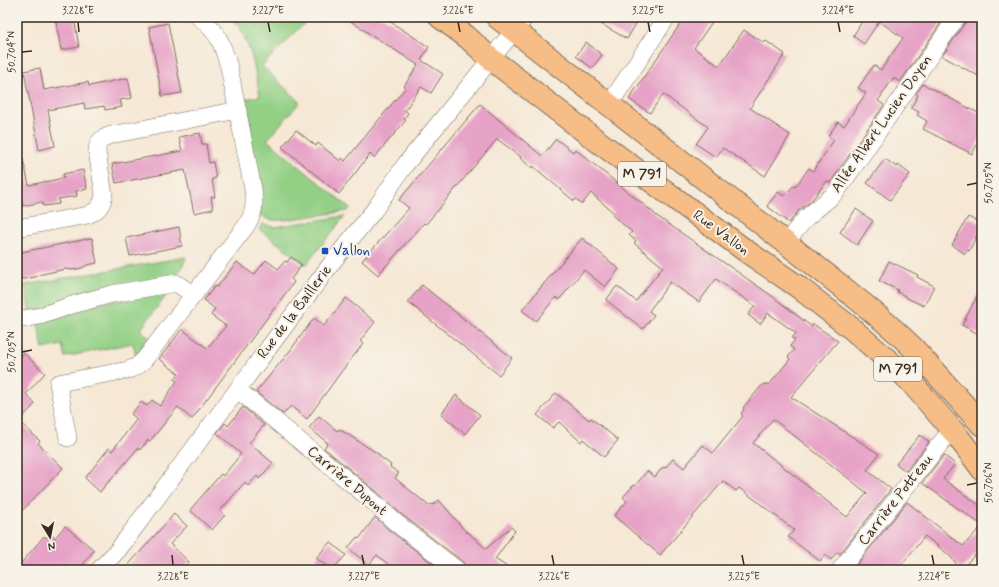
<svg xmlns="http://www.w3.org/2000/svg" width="999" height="587" viewBox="0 0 999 587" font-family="Mynerve,sans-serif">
	<rect width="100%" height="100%" fill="#f7f3e8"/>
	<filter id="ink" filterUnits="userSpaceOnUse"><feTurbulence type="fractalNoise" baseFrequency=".025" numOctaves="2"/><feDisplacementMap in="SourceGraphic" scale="8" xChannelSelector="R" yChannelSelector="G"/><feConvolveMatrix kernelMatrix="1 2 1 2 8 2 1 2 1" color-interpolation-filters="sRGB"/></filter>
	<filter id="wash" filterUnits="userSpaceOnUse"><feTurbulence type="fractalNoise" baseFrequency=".012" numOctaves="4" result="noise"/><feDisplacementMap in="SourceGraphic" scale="16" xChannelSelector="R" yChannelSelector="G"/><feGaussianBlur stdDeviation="0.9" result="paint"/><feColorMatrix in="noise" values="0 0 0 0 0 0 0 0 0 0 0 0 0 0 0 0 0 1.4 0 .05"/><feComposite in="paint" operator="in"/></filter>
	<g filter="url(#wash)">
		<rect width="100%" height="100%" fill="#f6e8d5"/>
		<g fill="#93d085" stroke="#677d52">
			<path d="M230,17H311L262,66L300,102L267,140L350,208L348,211L285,220H271L260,216L242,100L260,96L254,66L250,51L242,31Z"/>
			<path d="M345,216L306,265L259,229L263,224L274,227Z"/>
			<path d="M186,257L182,268L174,278L30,315L25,285Z"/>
			<path d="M169,292L140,330L150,338L136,357L133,343L65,357L62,345L43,349L38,324L73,308Z"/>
		</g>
		<g id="blocks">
			<g fill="#e7a3c7" fill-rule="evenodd">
				<path d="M55,17H74L79,47L61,50Z"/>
				<path d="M344,17H383L429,47L421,60L443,74L431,93L421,87L405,110L408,113L404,119L406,120L374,158L370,154L339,194L282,147L296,130L316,146L318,143L340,161L342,158L345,161L406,87L404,86L418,65Z"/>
				<path d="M589,17H640L627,39Z"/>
				<path d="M685,17H705L712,22L694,48L719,66L744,30L764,43L766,41L785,54L750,108L790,135L765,176L723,148L716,157L696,144L708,127L663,94L650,113L629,99Z"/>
				<path d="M865,17H945L900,82L893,78L878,101L884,105L830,183L827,181L811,201L799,210L789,223L767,206L778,192L784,196L793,186L795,187L809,168L813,171L834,140L828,136L838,122L844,126L866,93L858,88L874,65L881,70L903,38L879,21L864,44L853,36Z"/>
				<path d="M967,17H982V78L942,56L965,23Z"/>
				<path d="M168,23L182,93L162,96L149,27Z"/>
				<path d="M586,42L602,55L592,68L576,56Z"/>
				<path d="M40,68L44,90L88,82L89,86L128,78L132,98L120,100L122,107L105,110L104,106L85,109L84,103L48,110L55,146L39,150L24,71Z"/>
				<path d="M923,84L982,115V135L972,154L923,129L927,121L917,115L919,112L911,108L918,95L916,94Z"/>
				<path d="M480,104L542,156L556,139L573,152L575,149L654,213V214L772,296L812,327L813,324L838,341L791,397L879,454L867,470L891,489L840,554L837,552L831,560L825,555L820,561L788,537L794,530L758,502L739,488L736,491L723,481L660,555L614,516L627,501L623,497L634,485L635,486L647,471L655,477L663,467L665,468L673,459L684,468L703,445L713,453L743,416L741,414L744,409L743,408L763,384L765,385L767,384L769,385L790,359L788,357L794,350L790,346L795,340L792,338L796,333L768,313L760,324L748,315L755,306L716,279L699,302L670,282L649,311L654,315L643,329L606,300L617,286L636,301L663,267L634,243L636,241L629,235L632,232L612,215L614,213L591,193L582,204L576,199L574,201L533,166L532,168L520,158L521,157L497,139L426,224L424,223L378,275L362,261L409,208L399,200ZM773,419L867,493L847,517L753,443Z"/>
				<path d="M200,133L202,144H206L209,163L213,162L216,178L212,179L215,197H211L213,209L194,213L185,170L116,183L112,164L182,151L179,137Z"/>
				<path d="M23,159L29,185L64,178L63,174L83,170L87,189L76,191L77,196L58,199L59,204L43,206L42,202L23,206L22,201L17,202V160Z"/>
				<path d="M885,159L897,167L898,165L910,174L890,200L867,183Z"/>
				<path d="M856,209L873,221L857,245L840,232Z"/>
				<path d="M968,217L982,224V240L976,237L969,251L967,250L965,254L952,245Z"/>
				<path d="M179,227L182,246L130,256L126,238Z"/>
				<path d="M92,238L97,263L87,265L82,268L72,270L66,269L42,274L35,277L25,279L17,278V253Z"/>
				<path d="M582,238L619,269L605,287L584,270L559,300L556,297L536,321L522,310Z"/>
				<path d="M291,257L302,265L291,279L294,282L192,419L178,407L177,408L150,441L148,440L140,450L138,448L109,482H108L100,492L85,478L109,448L112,451L137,419L131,414L141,402L147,406L152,400L160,406L177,381L174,379L179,374L159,359L182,329L207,348L226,326L211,315L215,309L204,300L215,286L217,287L237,262L254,275L266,260L278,269L285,261L287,262Z"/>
				<path d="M889,261L918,275L917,277L934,286L924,306L907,298V297L897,292L898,290L879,281Z"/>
				<path d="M422,285L512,358L499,375L408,302Z"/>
				<path d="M982,286V336L962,325Z"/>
				<path d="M346,298L375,322L360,341L363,344L341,372L307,419L291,406L283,414L256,392L289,352L314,318L324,326Z"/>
				<path d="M24,353L45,373L26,394L35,404L19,421L40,441L38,443L63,468L17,516V360Z"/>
				<path d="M556,393L589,420L591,418L618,440L604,457L583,439L581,442L559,422L553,428L537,415Z"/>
				<path d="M456,395L480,415L465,434L441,414Z"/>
				<path d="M243,407L264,425L249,443L273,463L259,479L257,476L248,486L245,482L220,511L225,515L212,530L190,510L221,474L223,476L241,454L217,433L225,423L228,426Z"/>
				<path d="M319,416L337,431L339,429L380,455L379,456L391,465L390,467L399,473L395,478L429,506L431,504L433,505L439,500L467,533L468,532L486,549L511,527L515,531L495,559L512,570H467L466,566L463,562L401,514L376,491L324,448L328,443L309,428Z"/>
				<path d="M920,435L929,442L906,471L896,464Z"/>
				<path d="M944,455L955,464L943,479L982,507V525L922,483Z"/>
				<path d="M907,502L963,546L982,526V548L961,569L949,555L925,536L897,570H860L855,567Z"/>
				<path d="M174,514L187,526L170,544L189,562L181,570H124Z"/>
				<path d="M375,517L389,530L441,570H395L377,555L369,565L348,548L357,537L359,539Z"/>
				<path d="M65,526L94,550L79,570H17V568L44,536L46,538L50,534L55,538Z"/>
				<path d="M330,542L346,555L332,570L316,558Z"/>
			</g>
		</g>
	</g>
	<g filter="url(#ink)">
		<use href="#blocks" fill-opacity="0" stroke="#7c6c5e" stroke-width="1"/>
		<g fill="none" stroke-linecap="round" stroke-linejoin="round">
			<g stroke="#7c6c5e" stroke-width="18">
				<g id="street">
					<path d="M609,105L667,17"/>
					<path d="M17,228L88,215C98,210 102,206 104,195L97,151C97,141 102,138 111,135L238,110"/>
					<path d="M785,243L807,217L831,197L837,191L957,17"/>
					<path d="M17,320L40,316L72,305L112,294L176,283L194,295"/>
					<path d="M238,390L370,499L395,522L457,570"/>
					<path d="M68,438L58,383L128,370L136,367L144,360L246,226C255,212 255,204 253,189L229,67C222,43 219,33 199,17"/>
					<path d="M99,570L118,550L334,260L375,209L405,165L525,17"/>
					<path d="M840,570L952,429"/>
				</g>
			</g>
			<g stroke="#7c6c5e" stroke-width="24">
				<g id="primary">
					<path d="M440,17L467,37L491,59L592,137L746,251L797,286L851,328L898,369L910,381L959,438L982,469"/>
					<path d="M497,17L836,282C863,304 891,325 915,350L982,425"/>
				</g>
			</g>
			<use href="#street" stroke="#fff" stroke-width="17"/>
			<use href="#primary" stroke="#f6be86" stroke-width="22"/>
		</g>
	</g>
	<path fill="none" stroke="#3b2a1e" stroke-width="1.5" d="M78,22L79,32M268,22L270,32M458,22L460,32M648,22L650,32M838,22L840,32M22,52L32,51M967,185L977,183M22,352L32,350M967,485L977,483M172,555L173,565M362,555L364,565M552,555L554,565M742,555L744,565M932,555L934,565"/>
	<rect fill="#1a4fb4" stroke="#f7f3e8" stroke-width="1.5" x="321" y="247" width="8" height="8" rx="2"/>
	<g text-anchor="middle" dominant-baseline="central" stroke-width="4" stroke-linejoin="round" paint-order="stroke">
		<g fill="#f7f3e8" stroke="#73665b" stroke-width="1">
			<rect x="618" y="162" width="48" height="24" rx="3"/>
			<rect x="874" y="357" width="48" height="24" rx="3"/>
		</g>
		<g font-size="14" font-weight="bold" fill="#3b2a1e">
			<text x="642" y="174">M 791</text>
			<text x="898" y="369">M 791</text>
		</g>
		<g font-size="15" fill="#3b2a1e" stroke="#f7f3e8">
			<text transform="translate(882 124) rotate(-55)">Allée Albert Lucien Doyen</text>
			<text transform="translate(721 233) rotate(36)">Rue Vallon</text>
			<text transform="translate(295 312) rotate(-53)">Rue de la Baillerie</text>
			<text transform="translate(347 481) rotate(40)">Carrière Dupont</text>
			<text transform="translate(896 500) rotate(-52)">Carrière Potteau</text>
		</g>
		<g font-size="15" fill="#164399" stroke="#f7f3e8" text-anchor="start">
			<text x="333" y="251">Vallon</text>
		</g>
	</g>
	<rect width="999" height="587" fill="none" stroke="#f7f3e8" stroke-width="44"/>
	<g transform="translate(50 537) rotate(170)" stroke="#f7f3e8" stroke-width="3" paint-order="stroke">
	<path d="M0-3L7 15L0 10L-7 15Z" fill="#3b2a1e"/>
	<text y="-6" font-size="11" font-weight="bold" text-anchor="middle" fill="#3b2a1e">N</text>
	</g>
	<rect x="22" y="22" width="955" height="543" fill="none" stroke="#3b2a1e" stroke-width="1.5"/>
	<g font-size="10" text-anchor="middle" fill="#3b2a1e">
		<text x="78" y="14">3.228°E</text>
		<text x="268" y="14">3.227°E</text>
		<text x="458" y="14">3.226°E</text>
		<text x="648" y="14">3.225°E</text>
		<text x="838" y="14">3.224°E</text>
		<text transform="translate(11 52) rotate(-90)" y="4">50.704°N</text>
		<text transform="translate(988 183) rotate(-90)" y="4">50.705°N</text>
		<text transform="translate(11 352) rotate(-90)" y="4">50.705°N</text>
		<text transform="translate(988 483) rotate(-90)" y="4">50.706°N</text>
		<text x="173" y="580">3.228°E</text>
		<text x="364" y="580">3.227°E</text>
		<text x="554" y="580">3.226°E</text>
		<text x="744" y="580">3.225°E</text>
		<text x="934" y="580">3.224°E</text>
	</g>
</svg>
